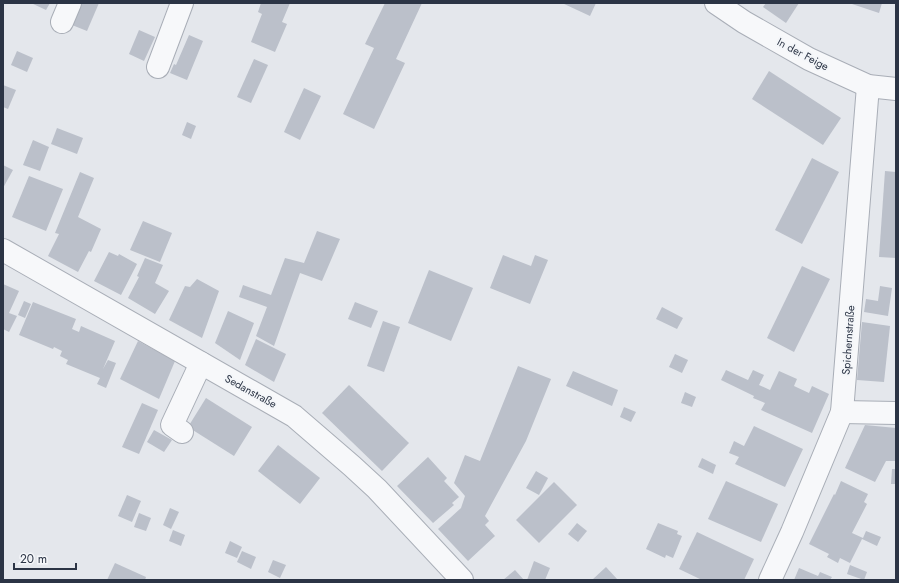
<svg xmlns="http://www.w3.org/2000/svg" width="899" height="583" viewBox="0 0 899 583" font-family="Jost,sans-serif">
	<rect width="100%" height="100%" fill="#e4e7ec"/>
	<g fill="#bbc0ca">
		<path d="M31,3H50L46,10Z"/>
		<path d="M82,3H99L87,31L72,25Z"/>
		<path d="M261,3H290L282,22L287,24L275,52L251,42L262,14L258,12Z"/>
		<path d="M385,3H422L396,59L405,63L374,129L343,114L374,48L365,44Z"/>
		<path d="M562,3H596L590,16Z"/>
		<path d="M766,3H799L786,23L763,7Z"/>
		<path d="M849,3H882L879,13Z"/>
		<path d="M139,30L155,37L144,61L129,54Z"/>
		<path d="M189,35L203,41L187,80L170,73L174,64L176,65Z"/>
		<path d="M17,51L33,58L27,72L11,65Z"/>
		<path d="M254,59L268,65L251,103L237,97Z"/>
		<path d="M769,71L841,118L823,145L752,99Z"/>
		<path d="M3,85L16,90L8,109L3,107Z"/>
		<path d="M304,88L321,96L300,140L284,132Z"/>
		<path d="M187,122L196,126L191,139L182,135Z"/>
		<path d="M57,128L83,138L77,154L51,144Z"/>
		<path d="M33,140L49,147L40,171L23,165Z"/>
		<path d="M812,158L839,172L802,244L775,230Z"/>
		<path d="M3,165L13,170L3,188Z"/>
		<path d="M885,171L896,172V258L879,257Z"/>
		<path d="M80,172L94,178L78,217L101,229L91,252L89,251L78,272L48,256L59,234L55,233Z"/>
		<path d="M29,176L63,189L46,231L12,217Z"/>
		<path d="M143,221L172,233L160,262L130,250Z"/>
		<path d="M317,231L340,239L322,281L300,273L274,346L256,336L267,307L239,297L243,285L271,295L285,258L304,263Z"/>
		<path d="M109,252L118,256L119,254L137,264L121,295L94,281Z"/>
		<path d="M503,255L531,266L535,255L548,260L530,304L490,288Z"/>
		<path d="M145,258L163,265L155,283L169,291L155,314L128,298L139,277L137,276Z"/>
		<path d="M802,266L830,279L794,352L767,338Z"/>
		<path d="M429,270L473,288L451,341L408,323Z"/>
		<path d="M197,279L219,291L202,338L169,320L185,286L190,287Z"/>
		<path d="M3,284L19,291L9,313L17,316L9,332L3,329Z"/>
		<path d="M880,286L892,288L888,316L864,312L866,299L878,301Z"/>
		<path d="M24,301L31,304L25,318L18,315Z"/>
		<path d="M33,302L76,319L72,329L79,332L81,326L115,341L103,369L108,360L116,363L106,388L97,384L100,378L66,364L68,360L60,356L62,351L54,347L53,349L19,335Z"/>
		<path d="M355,302L378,311L371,328L348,319Z"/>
		<path d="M662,307L683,318L677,329L656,319Z"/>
		<path d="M228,311L254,323L240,360L215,343Z"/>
		<path d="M383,321L400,327L384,372L367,366Z"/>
		<path d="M862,322L890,326L884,382L857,380Z"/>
		<path d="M256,339L286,354L274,382L245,365Z"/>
		<path d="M138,341L175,361L159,399L120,379Z"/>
		<path d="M675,354L688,360L682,373L669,367Z"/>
		<path d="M518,366L551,379L526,441L485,516L489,521L485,525L495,536L468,561L438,529L461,508L465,496L454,483L465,455L480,461Z"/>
		<path d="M726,370L748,380L753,370L764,375L759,385L770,390L779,371L797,379L794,386L809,393L812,386L829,394L812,433L761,410L765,403L753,398L754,396L721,380Z"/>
		<path d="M573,371L618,390L612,406L566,386Z"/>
		<path d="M349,385L409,443L382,471L322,413Z"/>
		<path d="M685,392L696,397L692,407L681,403Z"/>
		<path d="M206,398L252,427L234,456L188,427Z"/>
		<path d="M142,403L158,410L139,454L122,447Z"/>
		<path d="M624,407L636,412L631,422L620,417Z"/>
		<path d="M865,425L896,428V461H886L875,482L845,468Z"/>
		<path d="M754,426L803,449L785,487L735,464L739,457L729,453L734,441L744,446Z"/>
		<path d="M154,430L172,440L164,452L147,442Z"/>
		<path d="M278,445L320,478L300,504L258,471Z"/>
		<path d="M428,457L447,478L444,481L459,497L452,503L454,505L433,523L397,486Z"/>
		<path d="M702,458L716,465L713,474L698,467Z"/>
		<path d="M892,469H896V484H891Z"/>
		<path d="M536,471L548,478L539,495L526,488Z"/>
		<path d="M726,481L778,504L761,542L708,519Z"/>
		<path d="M841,481L868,494L864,502L867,504L852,533L863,538L866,531L881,537L877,546L862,539L850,563L840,558L838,563L827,557L829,554L809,544L834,494L835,495Z"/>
		<path d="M554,482L577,505L539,543L516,520Z"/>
		<path d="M127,495L141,501L132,522L118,516Z"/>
		<path d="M170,508L179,512L171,529L163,525Z"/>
		<path d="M139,513L151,518L146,531L134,527Z"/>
		<path d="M577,523L587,531L578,542L568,534Z"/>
		<path d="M658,523L678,531L677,534L682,536L673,558L666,555L665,558L646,549Z"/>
		<path d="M173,530L185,535L181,546L169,541Z"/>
		<path d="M697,532L754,559L744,580H702L679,569Z"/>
		<path d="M230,541L242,547L237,558L225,553Z"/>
		<path d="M242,551L256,557L251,569L237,562Z"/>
		<path d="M273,560L286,565L280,578L268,572Z"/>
		<path d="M534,561L550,568L545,580H527Z"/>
		<path d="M115,563L146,577L145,580H107Z"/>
		<path d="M850,565L867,572L864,580L847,574Z"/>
		<path d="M606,567L618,580H592Z"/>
		<path d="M799,568L818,576L820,572L832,577L830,580H794Z"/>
		<path d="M515,570L524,580H503Z"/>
	</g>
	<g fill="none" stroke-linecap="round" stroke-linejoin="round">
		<g stroke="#a9aeb7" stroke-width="24">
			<g id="minor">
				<path d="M716,3L744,22L809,59L868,86L896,89"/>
				<path d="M62,22L70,3"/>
				<path d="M158,67L182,3"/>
				<path d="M3,250L294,416L352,466L377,489L462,580"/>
				<path d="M842,412L896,413"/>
				<path d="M182,432L172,425L201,363"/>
				<path d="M770,580L792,532L842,412L868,86"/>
			</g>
		</g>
		<use href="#minor" stroke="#f7f8fa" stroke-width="22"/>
	</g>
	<g text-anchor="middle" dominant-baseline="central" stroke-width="4" stroke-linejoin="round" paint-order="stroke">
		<g font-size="11" fill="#2b3445" stroke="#f4f6f9">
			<text transform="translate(803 54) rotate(28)">In der Feige</text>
			<text transform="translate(848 340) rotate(-86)">Spichernstraße</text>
			<text transform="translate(251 391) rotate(29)">Sedanstraße</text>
		</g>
	</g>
	<rect width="899" height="583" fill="none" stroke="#2b3445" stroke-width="8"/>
	<path d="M14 563v6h62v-6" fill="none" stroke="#2b3445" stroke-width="2"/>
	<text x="20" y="563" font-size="12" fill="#2b3445" stroke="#f4f6f9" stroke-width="3" paint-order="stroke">20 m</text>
</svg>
